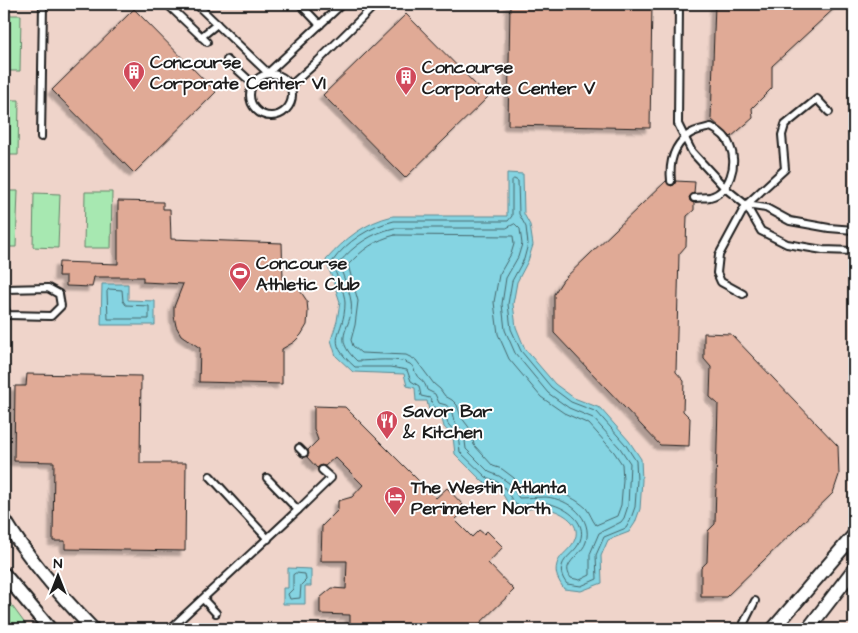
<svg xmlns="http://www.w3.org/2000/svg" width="858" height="633" viewBox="0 0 858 633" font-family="'Architects Daughter',sans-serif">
	<defs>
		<filter id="shadow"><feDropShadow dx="-4.5" dy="4.5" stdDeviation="1" flood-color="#0004"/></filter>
	</defs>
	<rect width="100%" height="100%" fill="#f6e6e0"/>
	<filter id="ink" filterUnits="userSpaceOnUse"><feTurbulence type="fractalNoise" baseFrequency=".02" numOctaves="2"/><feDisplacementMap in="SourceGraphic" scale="10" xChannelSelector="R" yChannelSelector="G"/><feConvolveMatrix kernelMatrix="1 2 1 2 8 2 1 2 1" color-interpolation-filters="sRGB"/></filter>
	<g filter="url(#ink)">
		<rect fill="#efd4ca" x="4" y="4" width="850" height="625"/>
		<g fill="#a7e8b1" stroke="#628266">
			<path d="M4,15H21L20,71H4Z"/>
			<path d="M4,100H19L18,155H4Z"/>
			<path d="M4,191H18L16,247H4Z"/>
			<path d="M85,192H112L111,248H84Z"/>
			<path d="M34,193L60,194L58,248L33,247Z"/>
			<path d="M4,595L29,629H4Z"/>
		</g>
		<g fill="#85d4e2" stroke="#5b8a93">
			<path d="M507,173L523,174L524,214L530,225L533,245L528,261L517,282L513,304L516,327L525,349L555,384L574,398L600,408L629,441L641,459L642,480L640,509L635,523L629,532L608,540L601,556L602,583L581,591L564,589C559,581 554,574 557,564C559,555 572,549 575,539C582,522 559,510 544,508C535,508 526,509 517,511L510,507L501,491L494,486L483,482L455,454L453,437L444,427L441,415H430L427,401H416L415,388L407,386L404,374L353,372L336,356L331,340L337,321L340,302L326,260C346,238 364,223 393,216H507Z"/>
			<path d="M102,284H128V300L155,301V325H101Z"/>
			<path d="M288,568L311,569V586H305V604H283V588H288Z"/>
		</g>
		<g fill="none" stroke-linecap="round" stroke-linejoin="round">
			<g stroke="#46666b" stroke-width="1">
				<path d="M514,179L518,181L519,214L526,227L528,244L524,259L512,281L508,304L511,329L521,351L551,387L571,402L597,412L625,444L636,461L637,480L635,507L630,521L626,528L604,537L596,555L597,579L581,586L567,584C563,579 560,573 562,566C564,557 577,551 580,541C588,521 564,506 546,503C537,502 527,504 519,506L514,503L504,487L496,481L486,477L460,452L458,435L448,424L445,413L442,410L435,409L430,398L421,396L419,386L411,381L407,370L390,367H355C322,338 345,336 345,303C345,291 335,274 332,262C347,241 369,227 394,221H508L512,216V181Z"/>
				<path d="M515,224L520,229L522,244L518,257L506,278L502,304L505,330L515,353L548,393L569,408L593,418L620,448L630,463L628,506L624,518L621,522L599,533L590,554V575L580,580L571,578C569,575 567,571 568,567C571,558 583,552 586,542C593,518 569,499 546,497C537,497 528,498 519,498L509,483L499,476L489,472L466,449L464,433L454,421L451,409L446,405L439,403L435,394L427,390C424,378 419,381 416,374C414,370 414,367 410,364C399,357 370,361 357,361C329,335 355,329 351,301C349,288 342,275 339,263C354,245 372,233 394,228H506Z"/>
				<path d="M395,235L513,236L514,244L511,254L499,275L494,302L498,334L509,359L541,397L564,413L589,424L614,452L622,464L623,480L621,505L617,516L596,525C592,520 590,513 586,508C566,490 547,490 523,490L514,478L502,469L493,466L474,445L471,430L461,417L457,405L452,400L445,396L440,389L434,384L416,360L406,355L361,353L353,346L351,340L355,325L358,301L348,265C362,250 375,240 395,235Z"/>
				<path d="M109,289L122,290L123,301L126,305L149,306V319H108L107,292Z"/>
				<path d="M296,573L305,574L306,580L301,585L300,598L290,599L288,594L293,589V575Z"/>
			</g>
		</g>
		<g fill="#e0aa96" stroke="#1c1c1c" filter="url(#shadow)">
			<path d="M510,4H652L650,128L508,125Z"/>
			<path d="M715,4H839L772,66V88L752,108L753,118L731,137L711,119Z"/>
			<path d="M134,9L216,92L134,173L52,90Z"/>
			<path d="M406,14L488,97L405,178L323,95Z"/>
			<path d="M666,181L671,186L674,185L676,181L695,182L694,193L689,197L690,201L694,203V210L687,216L686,246L679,254L676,372L684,381L683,411L690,418L689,446L660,445L554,333V294L563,280Z"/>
			<path d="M118,201L163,202V209H170L171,239L282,243L283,280L299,289L307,301L308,312L307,325L301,335L294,342L282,349V384L199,382L200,348L181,335L176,326L174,316V307L183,284L143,282V277H94L92,287L66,286V276H58L59,262L118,264Z"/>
			<path d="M704,333L731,334L838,446L839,475L833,493L726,597H701V568L707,562L708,531L715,524L718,404L710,397L711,367L704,359Z"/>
			<path d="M27,374L141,376L140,463H186L185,551L65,549V541H53L54,462L14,461L15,386H26Z"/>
			<path d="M314,406L345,407L436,498L447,488L463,505L459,508L463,512L455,520L472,537L479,530L484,534L487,531L503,547L488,563L514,590L474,629H350V615L320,614V598L332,588L346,589L347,561H321L322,526L338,510V501L352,497L363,485L335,457L325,466L321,465L317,468L307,457L309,454L308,450L318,440L314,429Z"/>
		</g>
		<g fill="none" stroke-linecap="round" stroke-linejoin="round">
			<g stroke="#1c1c1c" stroke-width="10">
				<g id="service">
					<path d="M167,4L207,42"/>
					<path d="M196,4L268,73L342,4"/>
					<path d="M300,4L320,25"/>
					<path d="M679,4L678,124L692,152L725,188L746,205L761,231L787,244L823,250L854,251"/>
					<path d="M201,37L217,24"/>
					<path d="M227,60L252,83"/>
					<circle cx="271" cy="95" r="21"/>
					<path d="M290,86L318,61L376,4"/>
					<path d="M41,137L43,4"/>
					<path d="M671,181C669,162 673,147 688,135C694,130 704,129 711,127C719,131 727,137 730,146C738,164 730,192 710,197C705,198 699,197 694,198"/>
					<path d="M746,205L766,208L790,221L829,228L854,230"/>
					<path d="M4,294L6,289L48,288L59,294L61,306L51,316L8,315L4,308"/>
					<path d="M743,294L721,282L717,273L719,255L746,205L785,169L782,135L785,125L817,99L829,112"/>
					<path d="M299,448L304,453"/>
					<path d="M210,476L268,539"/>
					<path d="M267,478L298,510L331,478L322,470"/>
					<path d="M203,599L216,613"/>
					<path d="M170,629L298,510"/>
					<path d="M741,629L755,601"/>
				</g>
			</g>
			<g stroke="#1c1c1c" stroke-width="16">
				<g id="minor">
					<path d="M4,519C28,559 60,595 93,629"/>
					<path d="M4,574L50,629"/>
					<path d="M773,629L854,535"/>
					<path d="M808,629L854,569"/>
				</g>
			</g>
			<use href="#service" stroke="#fff" stroke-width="6"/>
			<use href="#minor" stroke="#fff" stroke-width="12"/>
		</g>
	</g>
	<defs>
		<g id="building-pin" transform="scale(1.125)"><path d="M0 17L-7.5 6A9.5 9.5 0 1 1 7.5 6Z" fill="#d1495b" stroke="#fff"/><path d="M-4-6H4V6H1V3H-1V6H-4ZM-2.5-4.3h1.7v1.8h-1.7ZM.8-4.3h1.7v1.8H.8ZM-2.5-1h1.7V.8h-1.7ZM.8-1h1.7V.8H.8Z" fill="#fff"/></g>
		<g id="stadium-pin" transform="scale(1.125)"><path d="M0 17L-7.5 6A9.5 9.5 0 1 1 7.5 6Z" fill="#d1495b" stroke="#fff"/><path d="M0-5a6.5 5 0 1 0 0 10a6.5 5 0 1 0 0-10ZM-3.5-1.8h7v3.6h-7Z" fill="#fff"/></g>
		<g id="restaurant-pin" transform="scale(1.125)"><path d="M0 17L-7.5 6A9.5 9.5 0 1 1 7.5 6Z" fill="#d1495b" stroke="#fff"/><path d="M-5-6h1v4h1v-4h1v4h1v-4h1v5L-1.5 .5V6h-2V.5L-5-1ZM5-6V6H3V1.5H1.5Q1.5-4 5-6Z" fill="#fff"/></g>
		<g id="hotel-pin" transform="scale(1.125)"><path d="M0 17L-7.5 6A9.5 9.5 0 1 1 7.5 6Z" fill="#d1495b" stroke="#fff"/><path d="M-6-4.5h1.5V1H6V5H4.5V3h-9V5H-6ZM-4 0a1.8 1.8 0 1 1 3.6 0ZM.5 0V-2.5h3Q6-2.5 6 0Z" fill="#fff"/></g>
	</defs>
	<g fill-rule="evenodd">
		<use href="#building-pin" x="134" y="72"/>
		<use href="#building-pin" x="406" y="77"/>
		<use href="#stadium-pin" x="240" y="273"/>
		<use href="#restaurant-pin" x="387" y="421"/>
		<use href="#hotel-pin" x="395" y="497"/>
	</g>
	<g text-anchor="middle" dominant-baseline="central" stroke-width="4" stroke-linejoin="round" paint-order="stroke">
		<g font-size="18" font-weight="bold" fill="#1c1c1c" stroke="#fff" text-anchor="start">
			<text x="150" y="62">Concourse<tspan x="150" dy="21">Corporate Center VI</tspan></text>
			<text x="422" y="67">Concourse<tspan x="422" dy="21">Corporate Center V</tspan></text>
			<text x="256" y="263">Concourse<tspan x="256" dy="21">Athletic Club</tspan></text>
			<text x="403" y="411">Savor Bar<tspan x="403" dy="21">&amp; Kitchen</tspan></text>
			<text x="411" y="487">The Westin Atlanta<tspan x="411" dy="21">Perimeter North</tspan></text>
		</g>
	</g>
	<rect width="858" height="633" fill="none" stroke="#fff" stroke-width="20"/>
	<rect x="10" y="10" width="838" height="613" fill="none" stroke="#1c1c1c" stroke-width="2" filter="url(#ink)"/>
	<g transform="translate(58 576)" stroke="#ffffff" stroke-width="4" paint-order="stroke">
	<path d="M0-4L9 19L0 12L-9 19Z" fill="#1c1c1c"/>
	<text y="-8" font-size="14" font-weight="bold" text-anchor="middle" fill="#1c1c1c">N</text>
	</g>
</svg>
